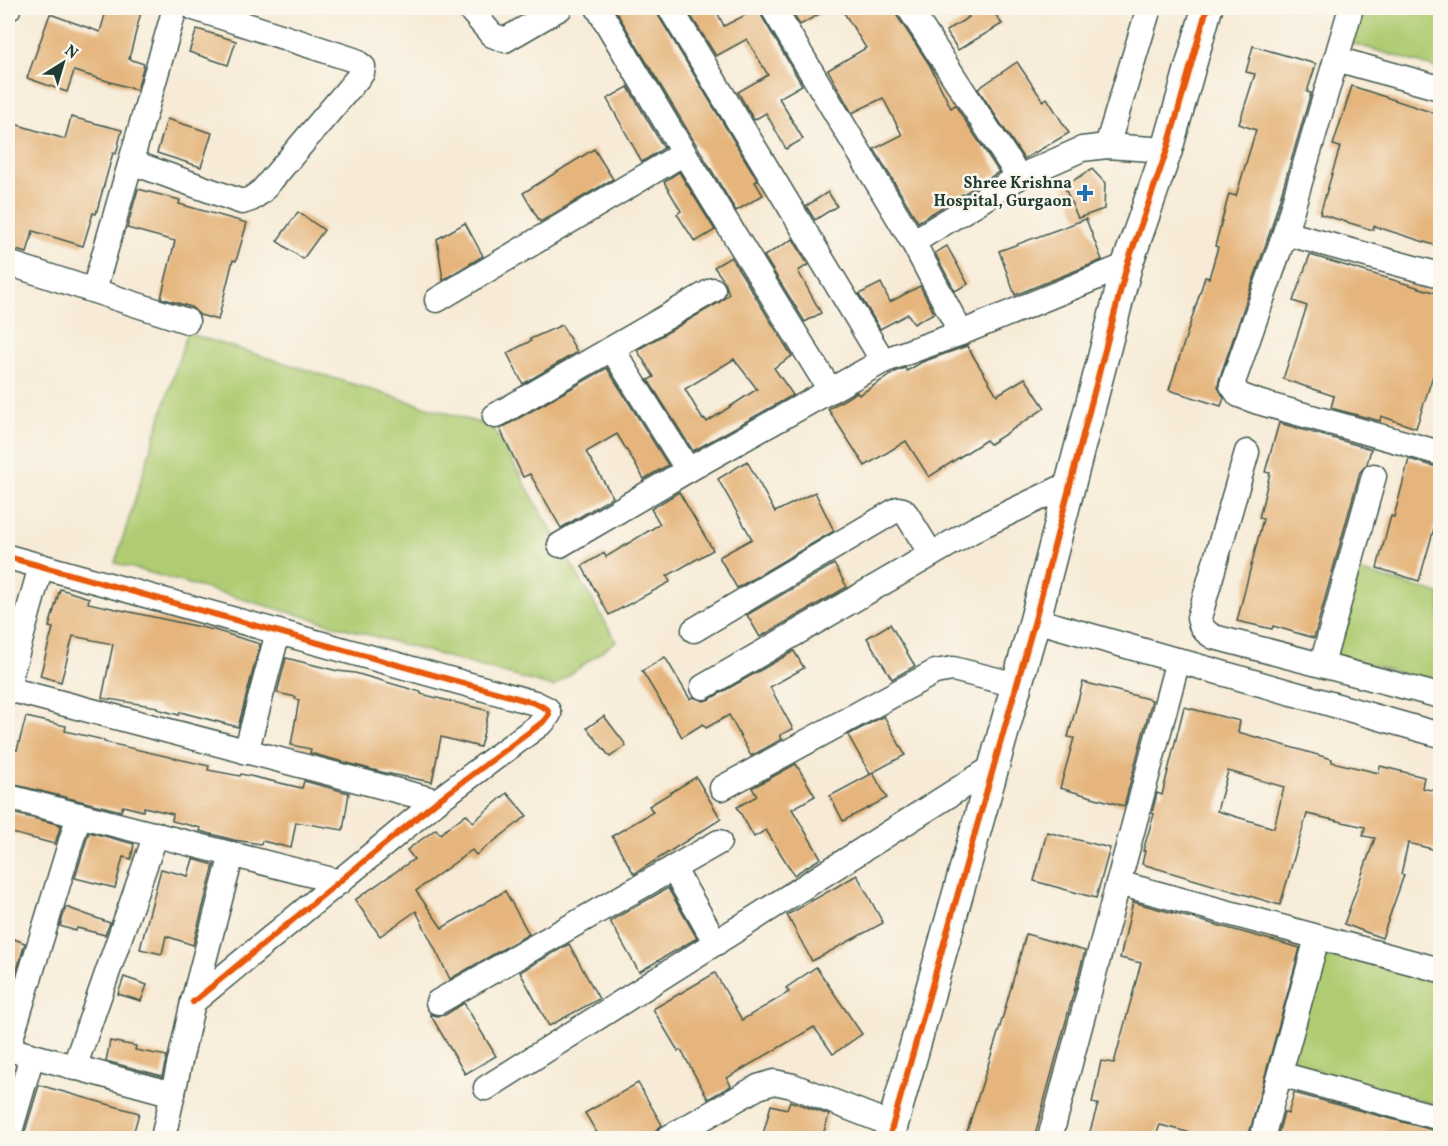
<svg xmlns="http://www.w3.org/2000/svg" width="1448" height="1146" viewBox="0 0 1448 1146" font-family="Vollkorn,serif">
	<rect width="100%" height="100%" fill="#fbf7ec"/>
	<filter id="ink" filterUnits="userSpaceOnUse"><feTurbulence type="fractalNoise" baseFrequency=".0167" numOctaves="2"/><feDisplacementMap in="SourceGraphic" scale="12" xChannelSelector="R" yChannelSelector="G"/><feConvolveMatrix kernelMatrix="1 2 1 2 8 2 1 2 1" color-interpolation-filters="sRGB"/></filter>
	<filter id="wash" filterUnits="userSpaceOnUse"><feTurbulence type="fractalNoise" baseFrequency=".008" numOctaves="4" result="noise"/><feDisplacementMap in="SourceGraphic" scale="24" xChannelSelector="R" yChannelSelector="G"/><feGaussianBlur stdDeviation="1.35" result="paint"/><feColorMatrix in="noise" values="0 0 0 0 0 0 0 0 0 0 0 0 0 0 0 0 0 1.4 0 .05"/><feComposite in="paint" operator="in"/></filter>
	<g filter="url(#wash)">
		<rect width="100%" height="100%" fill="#f7ebd7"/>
		<g fill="#afcc72" stroke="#678453" stroke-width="1.5">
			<path d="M1361,8H1440V69L1351,43Z"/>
			<path d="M187,333L492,427L616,641L553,687L115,563Z"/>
			<path d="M1359,571L1440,594V684L1335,655Z"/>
			<path d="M1324,950L1440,983V1106L1291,1063Z"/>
		</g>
		<g id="blocks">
			<g fill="#e5b57d" fill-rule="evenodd">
				<path d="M107,8H123L141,12L129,59L144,64L137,90L74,71L67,92L27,78L50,14L100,32Z"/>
				<path d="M614,8H656L658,15L758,181L755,182L763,195L736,211Z"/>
				<path d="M686,8H715L724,26L759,8L761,15L802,85L779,98L803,139L786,149L766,113L754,120L738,92L768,75L747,39L716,56Z"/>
				<path d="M789,8H830L800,25Z"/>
				<path d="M841,8H895L897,16L929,64L951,108L955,105L999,172L918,222L874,149L902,135L883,98L852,113L828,70L866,48Z"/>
				<path d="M963,8H991L1002,24L958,50L946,31L969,17Z"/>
				<path d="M197,29L236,41L228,65L189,52Z"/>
				<path d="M1253,46L1316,64L1307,92L1311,93L1271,229L1219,380L1218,387L1224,398L1221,406L1169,390L1205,277L1209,278L1218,247L1215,246L1229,194L1236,196L1256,130L1239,124L1255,74L1246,72Z"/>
				<path d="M1017,62L1043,101L1047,98L1069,133L1024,159L978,89Z"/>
				<path d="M1352,86L1440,115V247L1374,226L1373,230L1320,214L1340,147L1333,145Z"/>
				<path d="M628,87L664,148L642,162L607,99Z"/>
				<path d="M71,117L122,130L116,154L113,153L96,214L93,213L83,246L33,231L27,253L8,248V122L65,139Z"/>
				<path d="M167,119L212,133L201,167L157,153Z"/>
				<path d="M594,149L613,179L540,222L523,193Z"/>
				<path d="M1092,169L1105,183L1104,209L1078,218L1064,186Z"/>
				<path d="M679,172L715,230L695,242L677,214L681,211L664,182Z"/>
				<path d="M138,189L180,200L179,204L247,223L236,261L233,260L218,320L200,315L191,307L161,298L175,241L127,228Z"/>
				<path d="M828,192L837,206L815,220L806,206Z"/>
				<path d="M298,212L324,230L303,259L277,241Z"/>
				<path d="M1086,219L1102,260L1015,295L999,251Z"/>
				<path d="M465,223L483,256L443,280L437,239Z"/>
				<path d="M793,239L808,265L798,271L821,313L805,322L764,256Z"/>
				<path d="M947,246L968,284L955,291L935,253Z"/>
				<path d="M1310,255L1440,294V354L1416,428L1381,416L1380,421L1331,408L1334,396L1283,379L1307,306L1293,301Z"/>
				<path d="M731,257L792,356L774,368L793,395L693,451L648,380L654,377L637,350L720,302L729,294L725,282L714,267ZM734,359L757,389L707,422L705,419L703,420L685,389Z"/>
				<path d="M881,283L890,302L920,286L934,313L914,324L908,314L880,329L859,294Z"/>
				<path d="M562,325L577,352L523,384L507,353L531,341L530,339Z"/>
				<path d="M967,346L997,395L1025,378L1045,408L990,444L986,440L929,477L906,441L865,466L828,409L857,392L859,395L895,372L905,368L907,371L922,362Z"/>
				<path d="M607,368L668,465L644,479L617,434L586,452L613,497L561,528L530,474L523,477L500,429Z"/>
				<path d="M1279,423L1371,449L1367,464L1360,472L1314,638L1273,626L1272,629L1237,621L1263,519L1259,518L1270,473L1265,472Z"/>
				<path d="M1409,459L1440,468V527L1435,525L1419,581L1377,568L1391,516L1394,517Z"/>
				<path d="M747,461L775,512L815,492L834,531L737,588L719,557L752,539L718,479Z"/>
				<path d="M679,492L713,550L667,576L670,582L609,615L582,566L604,553L606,557L660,524L651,509Z"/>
				<path d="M834,564L847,587L760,637L747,615Z"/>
				<path d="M60,589L89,598L88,603L214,630L260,644L238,727L180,712L179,715L157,709L158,707L102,698L113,644L73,636L61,682L40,676L53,628L49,627Z"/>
				<path d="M890,624L915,666L892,679L867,638Z"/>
				<path d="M794,651L804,668L770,687L793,729L780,735L782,739L751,756L729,715L706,728L703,724L682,737L642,671L665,657L690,699L693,697L704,701L710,699Z"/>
				<path d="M286,658L338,671L355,673L421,692V694L489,711L480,747L441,737L432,782L385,773L310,753L311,749L291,745L299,700L295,699L296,697L277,693Z"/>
				<path d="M1083,682L1152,700L1124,806L1060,788L1074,738L1068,737Z"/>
				<path d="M1184,707L1240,721L1238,732L1332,759V762L1379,773L1380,766L1424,777L1422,788L1440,792V851L1408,843L1401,874L1404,875L1382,938L1344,924L1375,838L1363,836L1365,827L1307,814L1280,905L1142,864L1145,851H1143L1154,814L1152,813L1157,793L1162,795ZM1228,771L1284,787L1274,828L1217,811Z"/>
				<path d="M604,716L626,745L610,757L587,728Z"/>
				<path d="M884,716L905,755L870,774L848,735Z"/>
				<path d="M26,717L66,726L65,731L104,740V742L209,766L208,770L240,776L241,774L302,788L304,781L349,793L343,830L296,822L291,848L262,841L261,844L234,840L200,831L201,828L172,821L173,814L144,807L143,811L123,806L121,811L8,783V747L17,750Z"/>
				<path d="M796,764L815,796L792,809L821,858L794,875L766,830L754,837L737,807L757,796L752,788Z"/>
				<path d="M873,773L887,798L843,821L830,796Z"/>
				<path d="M696,777L721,819L634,874L612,836L653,812L649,806Z"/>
				<path d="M507,793L527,816L476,855L472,850L416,891L442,928L505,891L529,934L450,979L416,911L380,936L355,900L414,859L407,850L436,829L440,834L466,814L473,822Z"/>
				<path d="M8,812L61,825L55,844L8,832Z"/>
				<path d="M89,832L134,844L131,859L123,857L115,888L75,878Z"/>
				<path d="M1047,832L1110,848L1096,898L1034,881Z"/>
				<path d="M193,859L214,865L193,945L166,936L162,954L140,949L161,869L188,876Z"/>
				<path d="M857,875L883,923L812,961L787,915Z"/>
				<path d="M668,888L697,938L639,972L610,921Z"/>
				<path d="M1133,902L1300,948L1248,1138H1210L1160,1125L1155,1138H1088L1098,1104L1092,1103L1101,1061L1114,1063L1141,963L1120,958Z"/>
				<path d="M66,907L110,923L105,935L77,928L76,931L60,926Z"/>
				<path d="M1026,934L1085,951L1036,1131L1033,1138H965L999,1030Z"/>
				<path d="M8,937L25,943L10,994H8Z"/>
				<path d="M569,944L599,999L549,1026L520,972Z"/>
				<path d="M816,967L862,1034L833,1054L814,1027L727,1078L731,1086L708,1099L681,1050L678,1051L653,1009L715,973L742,1020L789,992L786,988Z"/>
				<path d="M124,977L147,985L141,1001L118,994Z"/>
				<path d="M464,1003L496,1056L465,1074L430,1014L437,1016L445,1015Z"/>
				<path d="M110,1041L136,1046L135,1050L167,1056L162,1076L106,1061Z"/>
				<path d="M638,1083L662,1125L656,1130L654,1137L600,1138L585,1113Z"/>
				<path d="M39,1085L139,1113L132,1138H23Z"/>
				<path d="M1294,1093L1440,1132V1138H1277L1284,1112L1288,1114Z"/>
				<path d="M790,1101L829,1115L822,1138H762L771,1105L787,1109Z"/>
			</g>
		</g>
	</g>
	<g filter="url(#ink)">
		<use href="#blocks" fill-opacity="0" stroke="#3f574c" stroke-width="1.5"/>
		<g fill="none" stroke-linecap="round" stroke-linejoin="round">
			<g stroke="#3f574c" stroke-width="27">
				<g id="minor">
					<path d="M469,8L492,35L505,40L560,8"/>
					<path d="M598,8L684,153L830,390"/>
					<path d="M670,8L883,361"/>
					<path d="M773,8L913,242L961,333"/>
					<path d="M909,8L1019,177"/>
					<path d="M1351,8L1285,233L1232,385L1239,395L1258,402L1440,453"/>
					<path d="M8,9V8"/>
					<path d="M1336,59L1440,88"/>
					<path d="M1107,146L1149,8"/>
					<path d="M131,162L242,202L251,199L262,191L362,73L363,67L354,60L194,8"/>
					<path d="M1285,233L1440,275"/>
					<path d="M913,242L1019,177L1082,149L1107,146L1167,150"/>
					<path d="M8,263L187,321"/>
					<path d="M94,290L175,8"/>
					<path d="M437,300L684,153"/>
					<path d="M612,349L688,470"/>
					<path d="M495,416L713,290"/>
					<path d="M1247,452L1199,618C1201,628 1205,632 1214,637L1440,696"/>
					<path d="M560,545L688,470L883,361L961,333L1127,265"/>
					<path d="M8,557L535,703L547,709L549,714L543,722L437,801L193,1002"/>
					<path d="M1035,620L1440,735"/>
					<path d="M694,630L898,509L903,510L907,515L931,554"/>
					<path d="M1322,664L1374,476"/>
					<path d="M8,685L41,566"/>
					<path d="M703,687L977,528L1069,484"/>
					<path d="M8,689L437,801"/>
					<path d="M246,752L278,632"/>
					<path d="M722,788L935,672L953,669L1017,685"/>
					<path d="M8,797L340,882"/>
					<path d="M673,868L716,943"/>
					<path d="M1118,883L1440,970"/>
					<path d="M438,1002L719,842"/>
					<path d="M8,1048L79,815"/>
					<path d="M8,1049L173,1094"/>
					<path d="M74,1068L156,834"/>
					<path d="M1280,1074L1440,1118"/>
					<path d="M486,1088L995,766"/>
					<path d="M8,1138L32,1056"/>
					<path d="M163,1138L193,1002L232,854"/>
					<path d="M668,1138L758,1087L774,1082L793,1086L893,1125"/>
					<path d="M1050,1138L1178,660"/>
					<path d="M1262,1138L1317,938"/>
				</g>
			</g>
			<g stroke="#3f574c" stroke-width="33">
				<path id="tertiary" d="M889,1138L1035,620L1127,265L1167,150L1207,8"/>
			</g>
			<use href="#minor" stroke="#fff" stroke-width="24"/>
			<use href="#tertiary" stroke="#fff" stroke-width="30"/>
			<g stroke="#fbf7ec" stroke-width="10">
				<g id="cycleway">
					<path d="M8,557L535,703L547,709L549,714L543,722L437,801L193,1002"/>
					<path d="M889,1138L1035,620L1127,265L1167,150L1207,8"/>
				</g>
			</g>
			<use href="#cycleway" stroke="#e8590c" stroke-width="6"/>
		</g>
	</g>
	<path fill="#1f6fb2" stroke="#fbf7ec" stroke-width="2" d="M1082 184h6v6h6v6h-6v6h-6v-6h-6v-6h6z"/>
	<g text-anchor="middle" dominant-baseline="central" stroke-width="5" stroke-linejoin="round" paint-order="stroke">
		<g font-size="16" font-weight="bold" fill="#1f3d34" stroke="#fbf7ec" text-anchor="end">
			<text x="1072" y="184">Shree Krishna<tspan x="1072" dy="18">Hospital, Gurgaon</tspan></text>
		</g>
	</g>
	<rect width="1448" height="1146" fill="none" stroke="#fbf7ec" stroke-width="30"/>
	<g transform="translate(63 63) rotate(37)" stroke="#fbf7ec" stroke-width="4.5" paint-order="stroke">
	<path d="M0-4.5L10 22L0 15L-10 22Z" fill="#1f3d34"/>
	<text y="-9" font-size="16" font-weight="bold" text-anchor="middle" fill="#1f3d34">N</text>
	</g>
</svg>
